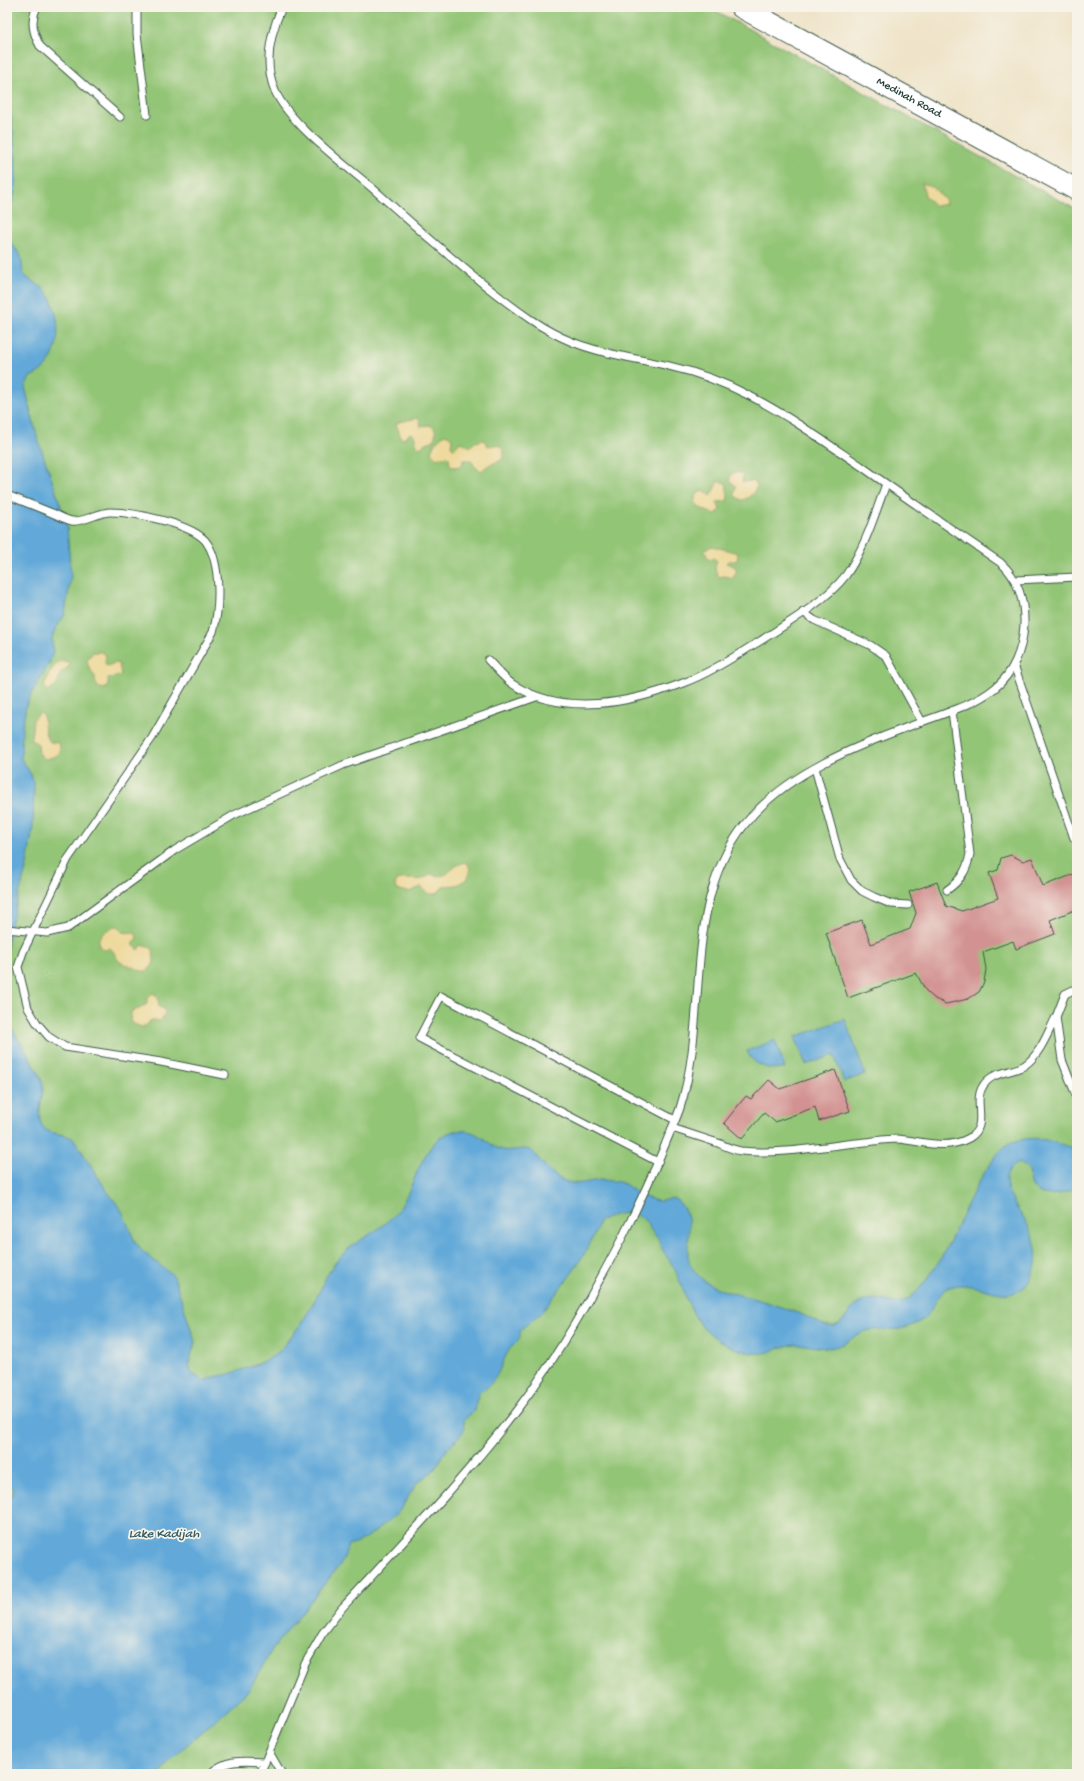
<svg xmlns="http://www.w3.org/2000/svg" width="1084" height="1781" viewBox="0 0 1084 1781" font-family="'Gochi Hand',sans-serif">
	<rect width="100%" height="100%" fill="#f7f3e8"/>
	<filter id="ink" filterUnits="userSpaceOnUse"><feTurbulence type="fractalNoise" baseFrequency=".025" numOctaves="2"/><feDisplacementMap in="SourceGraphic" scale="8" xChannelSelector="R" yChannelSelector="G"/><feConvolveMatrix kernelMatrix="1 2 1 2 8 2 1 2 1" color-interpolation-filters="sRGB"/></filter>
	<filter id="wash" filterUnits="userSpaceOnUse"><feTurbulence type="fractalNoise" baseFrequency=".012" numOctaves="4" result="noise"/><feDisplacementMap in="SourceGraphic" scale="16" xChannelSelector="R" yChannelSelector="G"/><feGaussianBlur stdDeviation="0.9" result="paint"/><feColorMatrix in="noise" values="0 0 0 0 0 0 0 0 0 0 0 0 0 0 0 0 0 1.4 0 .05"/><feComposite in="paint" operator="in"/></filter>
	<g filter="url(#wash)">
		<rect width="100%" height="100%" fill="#efe4c9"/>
		<path fill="#93c576" stroke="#598155" d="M7,7H709L1077,210V1774H7Z"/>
		<g fill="#eeda9e" stroke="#868c69">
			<path d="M922,183L934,188L941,196L945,199L946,204L935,206L925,195Z"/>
			<path d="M418,418L420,421L421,427L428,425L432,426C437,430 436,435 433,441L425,443L421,448L417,446L414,435L410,433L404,439L401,438L396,424L399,422Z"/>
			<path d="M446,434L452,438L451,446L454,449L459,443L462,442L470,447L475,442L484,440L488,446C495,445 498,444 503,449L504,452L502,460L489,465L481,471L475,467L471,460H463L462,466L454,467L450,465L449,458L447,456L437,459L431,452C432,446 441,435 446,434Z"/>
			<path d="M735,472L743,474L742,482L753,481L757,484C757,491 748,500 741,500L734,495L736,486L730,481V476Z"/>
			<path d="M718,481L726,483L728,496L727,501L717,502L720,510L715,515L698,507L695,500C696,494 699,492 704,490L711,496Z"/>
			<path d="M712,546L738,553L737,561H729L726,563L734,566L737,570L733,578L724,576L719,577C715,571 714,568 717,561L714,558L710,559L707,557L705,550Z"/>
			<path d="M93,652H101L106,655L105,663L107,666L115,663L119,664L121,675L108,679V687L103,689C96,687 95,683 95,676C91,670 88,668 87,660Z"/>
			<path d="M60,661H66L70,665L66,669L61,672C57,681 59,688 48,690L44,686C48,677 51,667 60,661Z"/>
			<path d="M40,713L43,715C45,725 43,733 50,742L58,743C65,755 54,757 45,759L39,753L38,744L31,740L33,719Z"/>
			<path d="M467,862L470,869L467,879L457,885L444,886L436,894H429L421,887L409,892L395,889L396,881C409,874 416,886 430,874C452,881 447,865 467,862Z"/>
			<path d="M115,927H120L122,932L135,933L137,937L136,941L132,944L139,950L141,946L145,945L153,949L154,962C147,976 142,971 131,966C127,964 122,964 119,961C115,957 115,952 110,948L106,950L101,948L98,944C99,933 105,931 115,927Z"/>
			<path d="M153,993L158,997L159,1007L164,1009L165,1013L161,1021L151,1020C142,1030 142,1027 130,1022L131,1013L133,1010L139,1009L147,1004C146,998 148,996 153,993Z"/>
		</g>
		<g fill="#62a9d9" stroke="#407386">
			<path d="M7,98L10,107C12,130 24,195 7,211Z"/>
			<path d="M7,237L21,256L23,274C30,281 39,284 46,291C50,296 53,304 55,310C62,335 57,367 30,377L25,387L37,437L61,506L67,527L71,576L65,614L55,630L52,639L53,652L49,664L31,694L26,706L22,728L21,759L31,774L34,785L33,827L27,865L11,924L7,947Z"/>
			<path d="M845,1019L865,1074L844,1082L834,1055L806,1065L795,1037Z"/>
			<path d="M7,1021C14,1033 42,1074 43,1085C44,1098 35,1116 43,1127C49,1135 65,1133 74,1139L107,1191L122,1211L135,1242L143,1252L174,1276L195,1342L189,1363L191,1373L204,1381C213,1376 223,1376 232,1373C247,1368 263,1363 276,1354C281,1350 284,1345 288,1340C300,1327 309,1311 317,1296C322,1287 325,1277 331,1269C350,1238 383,1234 401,1206C417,1182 425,1125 467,1131C482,1133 491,1148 503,1150C512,1152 524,1146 532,1151C533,1152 539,1160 540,1160C548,1169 556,1179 568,1182C579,1186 592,1180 603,1180C610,1181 621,1181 626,1185C635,1192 646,1199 658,1201C663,1202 670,1197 675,1199C677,1200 678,1202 679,1203C699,1223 681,1245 691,1266C696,1274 704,1282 713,1286C725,1292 739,1295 753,1298C770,1303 787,1309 803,1315C812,1319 827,1330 837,1325C847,1320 851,1305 863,1301C886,1293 895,1315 917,1291C948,1259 961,1209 985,1172C991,1164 996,1154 1003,1148C1008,1143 1018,1140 1025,1139C1042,1136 1061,1145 1077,1149V1188C1065,1193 1040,1201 1032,1186C1027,1174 1034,1170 1019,1163C987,1177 1024,1214 1031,1232C1036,1244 1039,1257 1034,1271C1017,1316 983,1279 953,1286C936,1290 934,1314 919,1322C898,1333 892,1328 871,1330C857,1332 850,1342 838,1346C824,1351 809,1344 795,1344C786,1345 777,1349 769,1352C747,1357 727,1346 710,1334C692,1322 684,1289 675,1270C671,1262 665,1255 661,1247C657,1236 658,1239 651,1230C649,1228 648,1224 646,1222C635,1207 614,1214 600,1221L588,1248L572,1273L542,1312L520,1330C521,1343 515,1342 509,1350C500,1365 497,1385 479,1392L474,1411L464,1420L465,1428L459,1437L448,1448L434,1470L417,1483L398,1513L376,1531L359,1542L348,1545L343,1561L273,1648L249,1690L179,1752L166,1765L159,1774H7V1509L14,1490L7,1483Z"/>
			<path d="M775,1040L785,1068C770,1071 753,1066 747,1051Z"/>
		</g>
		<g id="blocks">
			<g fill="#d29291">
				<path d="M1011,855L1023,861L1032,858L1043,886L1077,873V909L1050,920L1055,934L1016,949L1013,941L983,952L986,969L984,982L979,992L968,999L946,1004L935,999L926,991L916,973L848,998L826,933L862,920L871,944L910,929L916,913L909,892L937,882L946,906L962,911L998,898L989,873L998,870L1001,858Z"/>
				<path d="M835,1070L850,1111L819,1121L815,1107L775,1122L764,1113L742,1139L724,1123L746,1096L751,1099L769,1080L780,1089Z"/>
			</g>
		</g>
	</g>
	<g filter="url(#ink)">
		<use href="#blocks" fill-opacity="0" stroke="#3e564a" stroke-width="1"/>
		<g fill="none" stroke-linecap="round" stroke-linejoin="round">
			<g stroke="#3e564a" stroke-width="9">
				<g id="service">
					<path d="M37,7C30,21 33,33 40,46L120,117"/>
					<path d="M137,7V34L147,115"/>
					<path d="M7,495C22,501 37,507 52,513C59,516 66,520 72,521C82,523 99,512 110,512C133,512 195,524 207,543C221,564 220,609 213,632L152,738L68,859L23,952L18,967L28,1008L37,1023L49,1037L65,1047L161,1062L225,1075"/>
					<path d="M1016,580L1077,577"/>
					<path d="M803,612L814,620L870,645L886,656L922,722"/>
					<path d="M488,660C496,668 504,679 514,685C564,717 631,703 683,683C710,673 735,656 760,641C788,623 826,601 846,575C865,548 875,514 886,484"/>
					<path d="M1014,665L1074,838L1077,837"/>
					<path d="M815,768L840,859L851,880L862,891L874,897L891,904L908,905"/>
					<path d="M947,890C961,880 967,870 970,854L952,711"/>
					<path d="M7,929L47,933L68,928L175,850L234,815L343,765L536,697"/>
					<path d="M1077,988L1065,994L1056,1017L1062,1060L1077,1098"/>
					<path d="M672,1128C687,1133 703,1138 718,1143C725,1146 733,1150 741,1151C781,1155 825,1146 865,1142C875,1141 887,1139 898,1139C923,1141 945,1151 969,1138C990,1126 972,1102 983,1086C993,1070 1011,1074 1025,1065C1040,1055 1048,1032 1056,1017"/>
					<path d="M658,1162L419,1038L441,996L675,1120"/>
					<path d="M269,1752L282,1774"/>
					<path d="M210,1774C226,1758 245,1761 265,1762"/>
					<path d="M260,1774L305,1664L322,1634L342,1608C403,1542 465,1478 519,1407C560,1354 592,1295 623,1236C638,1206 652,1176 665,1145C670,1132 676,1120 680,1108C710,1016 681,904 745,824C786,773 856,746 916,724C942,714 973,706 995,688C1030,660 1035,593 1001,563C954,531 907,499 861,466C825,442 789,416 750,396C725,383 696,372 669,366C636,358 601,354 570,341C543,330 519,312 496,294C453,261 412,223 371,187C343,163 290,124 275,91C263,63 270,34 282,7"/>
				</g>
			</g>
			<g stroke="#3e564a" stroke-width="23">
				<g id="secondary">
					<path id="s1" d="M741,7L1077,190"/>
				</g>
			</g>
			<use href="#service" stroke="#fff" stroke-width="7"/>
			<use href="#secondary" stroke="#fff" stroke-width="21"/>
		</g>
	</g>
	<g text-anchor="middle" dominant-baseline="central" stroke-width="3.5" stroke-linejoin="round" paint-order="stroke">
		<g font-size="12" fill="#1f3d34" stroke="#f7f3e8">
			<text stroke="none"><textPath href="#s1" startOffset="191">Medinah Road</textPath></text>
		</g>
		<g font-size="13" font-style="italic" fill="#335d66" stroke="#f7f3e8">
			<text x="164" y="1534">Lake Kadijah</text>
		</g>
	</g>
	<rect width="1084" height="1781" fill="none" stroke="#f7f3e8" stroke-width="24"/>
</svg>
